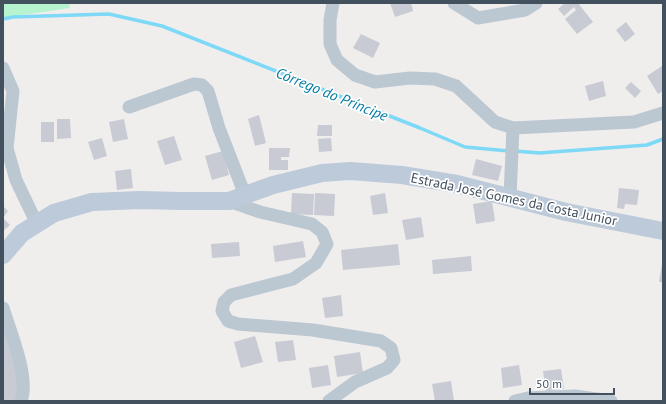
<svg xmlns="http://www.w3.org/2000/svg" width="666" height="404" viewBox="0 0 666 404" font-family="'PT Sans',sans-serif">
	<rect width="100%" height="100%" fill="#f0eded"/>
	<path fill="#b5f4cf" d="M3,3H70L69,8L3,18Z"/>
	<g fill="none" stroke-linecap="round" stroke-linejoin="round">
		<g stroke="#7dd9f6" stroke-width="3.5">
			<path d="M3,19L13,17L109,14L162,26L420,128L465,147L509,151"/>
			<path d="M515,151L539,153L647,145L663,139"/>
		</g>
	</g>
	<g fill="#c8cbd4">
		<path d="M390,3H411L413,11L395,17Z"/>
		<path d="M565,3H578L593,22L577,34L565,19L576,10L574,7L564,16L558,9Z"/>
		<path d="M626,22L635,34L625,42L616,30Z"/>
		<path d="M361,34L380,43L373,58L353,48Z"/>
		<path d="M662,66L663,68V91L658,94L647,76Z"/>
		<path d="M603,81L606,96L589,101L585,86Z"/>
		<path d="M631,82L641,91L635,98L625,88Z"/>
		<path d="M259,115L266,143L255,146L248,119Z"/>
		<path d="M57,119H70L71,138L57,139Z"/>
		<path d="M124,119L128,139L113,142L109,122Z"/>
		<rect x="41" y="122" width="13" height="20"/>
		<path d="M318,125H332V136H317Z"/>
		<path d="M174,136L182,160L165,165L157,141Z"/>
		<path d="M102,138L107,156L94,160L88,142Z"/>
		<path d="M331,138L332,151L319,152L318,139Z"/>
		<path d="M269,148H290L289,157H281V160H288V170H269Z"/>
		<path d="M223,151L229,175L212,180L205,156Z"/>
		<path d="M476,159L502,166L498,181L472,175Z"/>
		<path d="M131,169L133,188L117,190L115,171Z"/>
		<path d="M619,188L639,190L637,205L625,204L624,209L617,208Z"/>
		<path d="M292,193L314,194L313,215L291,214Z"/>
		<path d="M315,193L335,194L334,216L314,215Z"/>
		<path d="M385,193L388,213L373,215L370,196Z"/>
		<path d="M492,201L495,221L476,224L473,204Z"/>
		<path d="M3,206L8,211L3,218Z"/>
		<path d="M421,217L424,237L406,240L402,220Z"/>
		<path d="M3,218L10,225L3,231Z"/>
		<path d="M303,241L306,257L275,262L273,246Z"/>
		<path d="M239,242L240,256L212,258L211,244Z"/>
		<path d="M398,244L400,265L343,270L341,250Z"/>
		<path d="M471,256L472,271L433,274L432,260Z"/>
		<path d="M662,264L663,265V282H659Z"/>
		<path d="M341,295L343,316L325,318L322,298Z"/>
		<path d="M3,310L21,369L16,401H3Z"/>
		<path d="M255,336L263,362L241,368L234,342Z"/>
		<path d="M293,340L296,360L278,362L275,342Z"/>
		<path d="M360,352L363,373L337,377L334,356Z"/>
		<path d="M328,365L331,385L312,388L309,368Z"/>
		<path d="M519,365L522,385L503,388L501,368Z"/>
		<path d="M561,369L564,389L546,392L543,371Z"/>
		<path d="M451,381L454,401H435L432,384Z"/>
	</g>
	<g fill="none" stroke-linecap="round" stroke-linejoin="round">
		<g stroke="#bbc7d1" stroke-width="13">
			<path d="M333,3L330,20V44L337,60L355,75L375,82L410,78L435,79L456,86L495,122L513,128L634,122L663,113"/>
			<path d="M454,3L478,18L525,10L536,3"/>
			<path d="M3,68L13,91L7,148L16,180L37,224"/>
			<path d="M129,107L194,84L202,85L208,91L219,128L245,195"/>
			<path d="M510,197L513,128"/>
			<path d="M229,201L260,212L312,224L322,232L327,244L316,263L293,279L231,295L224,302L222,311L228,321L238,324L313,330L381,341L391,348L394,360L387,368L355,382L329,401"/>
			<path d="M3,308C10,331 30,378 21,401"/>
			<path d="M515,401L528,398L575,396L611,401"/>
		</g>
		<path stroke="#bdcad9" stroke-width="18" d="M3,255L22,233L54,213L92,202L140,200L181,201H229L273,185L322,173L350,171L402,175L457,184L566,212L663,231"/>
	</g>
	<g text-anchor="middle" dominant-baseline="central" stroke-width="3.5" stroke-linejoin="round" paint-order="stroke">
		<g font-size="14" fill="#43505d" stroke="#fff">
			<text transform="translate(514 199) rotate(12)">Estrada José Gomes da Costa Junior</text>
		</g>
		<g font-size="15" font-style="italic" fill="#027ca3" stroke="#fff">
			<text transform="translate(332 94) rotate(22)">Córrego do Príncipe</text>
		</g>
	</g>
	<rect width="666" height="404" fill="none" stroke="#43505d" stroke-width="8"/>
	<path d="M530 388v6h84v-6" fill="none" stroke="#43505d" stroke-width="2"/>
	<text x="536" y="388" font-size="12" fill="#43505d" stroke="#ffffff" stroke-width="3" paint-order="stroke">50 m</text>
</svg>
